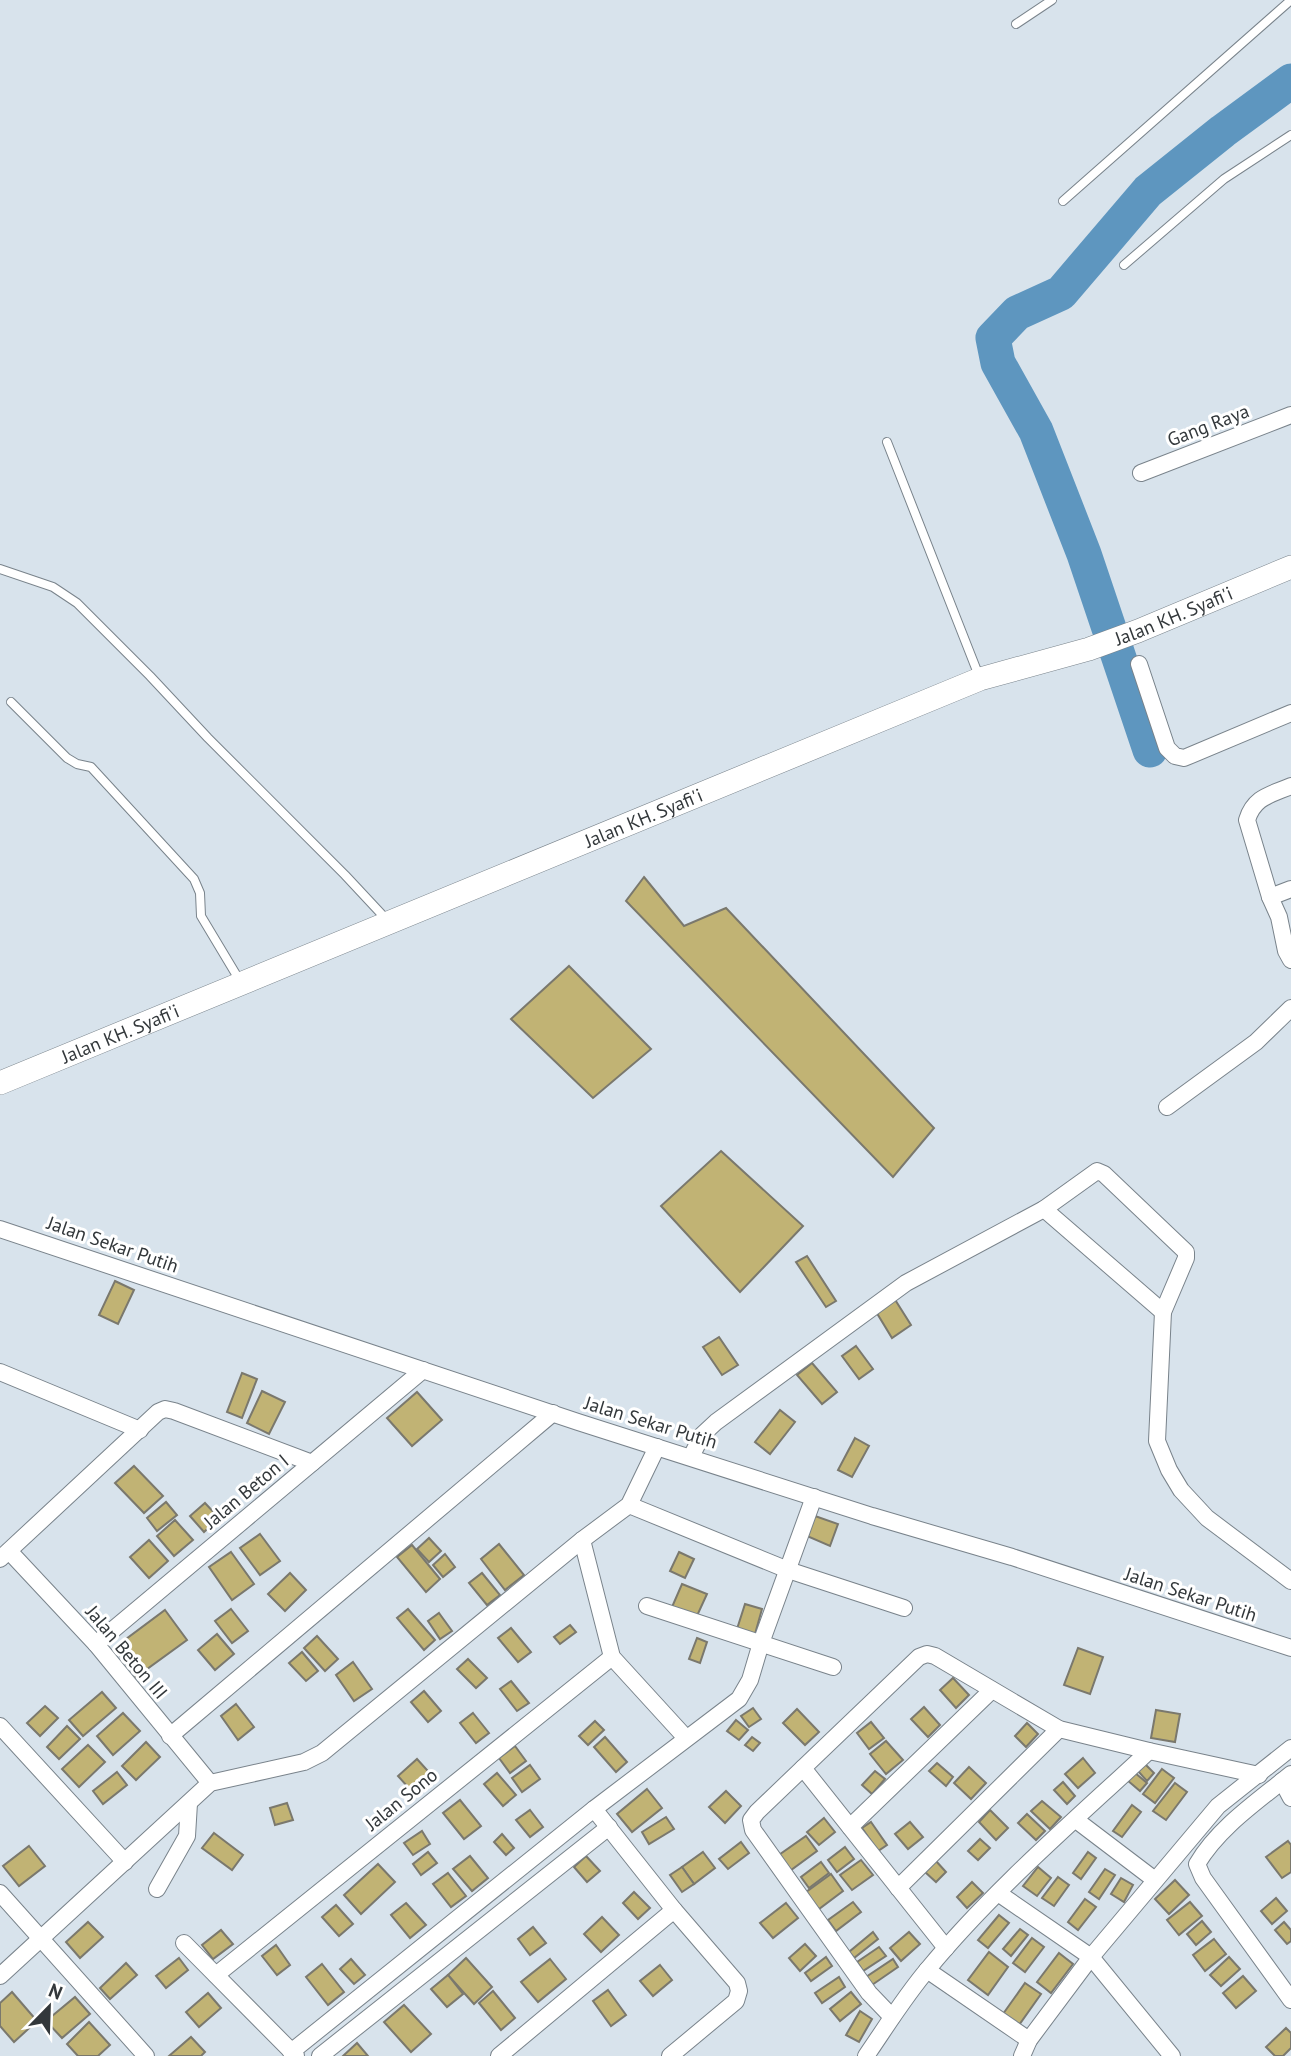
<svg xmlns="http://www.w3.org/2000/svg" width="1291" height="2056" viewBox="0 0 1291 2056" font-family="'PT Sans',sans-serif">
	<rect width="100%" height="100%" fill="#d8e3ec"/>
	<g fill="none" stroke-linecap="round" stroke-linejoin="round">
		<path stroke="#5e96bf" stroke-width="35" d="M1150,750L1084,554L1036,431L998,363L993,338L1017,313L1061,293L1148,191L1223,131L1291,81"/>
	</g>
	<g fill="#c1b374" stroke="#7a786d" stroke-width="2">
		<path d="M644,877L684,926L726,908L934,1128L893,1177L626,901Z"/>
		<path d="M569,966L651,1049L593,1098L511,1019Z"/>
		<path d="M721,1151L803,1226L740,1292L661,1206Z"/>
		<path d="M807,1256L836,1301L826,1307L796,1262Z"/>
		<path d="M115,1281L134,1290L118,1324L99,1315Z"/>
		<path d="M894,1298L911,1325L892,1338L875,1310Z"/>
		<path d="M719,1337L738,1365L722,1375L703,1347Z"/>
		<path d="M856,1346L873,1369L859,1379L842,1356Z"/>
		<path d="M812,1363L837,1392L822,1404L797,1375Z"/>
		<path d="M242,1373L257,1379L242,1418L227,1412Z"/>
		<path d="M262,1391L285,1402L269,1434L247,1423Z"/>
		<path d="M417,1392L442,1420L412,1446L387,1418Z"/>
		<path d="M780,1410L795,1422L770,1454L755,1442Z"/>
		<path d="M855,1438L869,1446L852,1477L838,1470Z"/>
		<path d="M134,1466L163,1496L144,1513L115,1483Z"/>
		<path d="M166,1502L177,1515L157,1531L147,1518Z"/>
		<path d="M205,1503L219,1518L204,1532L190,1516Z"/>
		<path d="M815,1516L838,1524L830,1546L807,1536Z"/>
		<path d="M175,1520L193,1540L174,1556L157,1536Z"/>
		<path d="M260,1534L280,1561L260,1575L240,1548Z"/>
		<path d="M429,1538L441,1551L429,1562L417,1549Z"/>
		<path d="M149,1540L168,1561L149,1578L130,1557Z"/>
		<path d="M499,1544L524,1575L505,1590L481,1559Z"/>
		<path d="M412,1545L440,1579L426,1592L397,1557Z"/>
		<path d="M231,1552L254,1584L232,1600L209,1567Z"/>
		<path d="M679,1552L694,1559L685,1578L670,1571Z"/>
		<path d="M445,1554L455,1567L443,1577L433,1565Z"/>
		<path d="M290,1573L306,1590L285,1611L268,1594Z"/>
		<path d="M482,1573L500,1595L487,1605L469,1583Z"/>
		<path d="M682,1584L707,1594L696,1618L672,1607Z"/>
		<path d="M745,1604L762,1609L755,1634L737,1629Z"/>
		<path d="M231,1609L248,1631L232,1643L215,1621Z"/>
		<path d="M408,1609L435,1640L424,1650L397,1618Z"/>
		<path d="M165,1610L187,1640L136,1677L114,1648Z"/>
		<path d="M439,1613L452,1631L440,1639L428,1621Z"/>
		<path d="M570,1625L576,1632L560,1644L554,1637Z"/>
		<path d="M511,1628L531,1652L518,1662L498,1638Z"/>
		<path d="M217,1634L234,1654L215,1670L198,1650Z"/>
		<path d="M317,1636L338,1659L325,1671L304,1648Z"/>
		<path d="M697,1638L707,1642L700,1663L689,1659Z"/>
		<path d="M1078,1648L1103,1657L1090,1694L1064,1685Z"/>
		<path d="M302,1652L318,1671L306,1681L289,1663Z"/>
		<path d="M468,1659L487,1678L476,1688L457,1669Z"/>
		<path d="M353,1662L372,1689L354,1701L336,1675Z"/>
		<path d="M953,1678L969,1695L956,1708L940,1690Z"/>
		<path d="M511,1681L529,1703L517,1711L500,1689Z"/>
		<path d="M424,1691L441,1711L428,1722L411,1702Z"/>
		<path d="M102,1692L116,1708L83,1736L69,1720Z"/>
		<path d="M236,1704L254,1727L238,1740L221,1716Z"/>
		<path d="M45,1706L58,1718L40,1736L27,1723Z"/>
		<path d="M924,1707L940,1725L928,1737L911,1719Z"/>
		<path d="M753,1708L761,1719L749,1727L741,1716Z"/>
		<path d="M797,1709L819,1732L805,1745L783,1723Z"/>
		<path d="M1156,1710L1180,1714L1175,1742L1151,1738Z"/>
		<path d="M123,1713L140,1731L113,1755L97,1736Z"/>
		<path d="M473,1713L489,1733L476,1743L460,1723Z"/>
		<path d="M736,1720L748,1730L739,1740L727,1731Z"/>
		<path d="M595,1721L604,1730L588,1745L579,1736Z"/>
		<path d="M871,1722L884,1738L869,1749L857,1733Z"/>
		<path d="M1027,1723L1038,1734L1026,1747L1015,1736Z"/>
		<path d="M67,1726L80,1739L59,1759L47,1747Z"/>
		<path d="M605,1737L627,1762L616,1772L594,1747Z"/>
		<path d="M752,1737L760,1743L753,1751L745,1745Z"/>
		<path d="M886,1741L903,1760L886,1774L870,1754Z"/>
		<path d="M146,1742L160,1757L136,1780L122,1766Z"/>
		<path d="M88,1745L105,1762L79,1787L62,1769Z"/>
		<path d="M515,1746L526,1761L510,1773L499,1758Z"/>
		<path d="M1083,1758L1095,1773L1078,1788L1065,1774Z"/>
		<path d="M417,1759L436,1780L416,1796L398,1776Z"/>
		<path d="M937,1763L953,1777L946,1786L929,1771Z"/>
		<path d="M1145,1764L1154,1773L1147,1781L1138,1771Z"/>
		<path d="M530,1765L540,1779L522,1792L512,1778Z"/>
		<path d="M969,1767L986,1783L971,1799L954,1783Z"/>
		<path d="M1162,1769L1174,1778L1155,1803L1143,1794Z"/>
		<path d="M875,1771L885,1779L872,1794L862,1785Z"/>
		<path d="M117,1772L127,1785L103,1804L93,1791Z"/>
		<path d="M1134,1772L1147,1783L1140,1791L1127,1780Z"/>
		<path d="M497,1773L516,1795L503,1806L484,1784Z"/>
		<path d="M1063,1782L1075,1796L1067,1804L1054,1790Z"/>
		<path d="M1175,1783L1187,1792L1166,1820L1153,1811Z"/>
		<path d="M647,1789L662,1808L632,1832L617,1814Z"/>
		<path d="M726,1791L741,1806L725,1823L709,1807Z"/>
		<path d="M460,1800L481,1826L464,1839L443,1813Z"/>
		<path d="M1042,1801L1061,1817L1050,1829L1031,1811Z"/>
		<path d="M287,1803L293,1820L275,1825L270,1808Z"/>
		<path d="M1132,1805L1141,1812L1122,1837L1113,1831Z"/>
		<path d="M530,1810L543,1827L530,1837L516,1820Z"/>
		<path d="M990,1810L1008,1828L996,1840L979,1822Z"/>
		<path d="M1027,1814L1045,1831L1036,1840L1018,1823Z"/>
		<path d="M666,1817L674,1829L649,1844L642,1832Z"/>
		<path d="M824,1818L835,1832L819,1845L807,1832Z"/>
		<path d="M871,1822L887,1845L878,1851L862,1828Z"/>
		<path d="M910,1822L923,1837L908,1849L895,1834Z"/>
		<path d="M422,1831L430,1844L413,1855L404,1843Z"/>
		<path d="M214,1833L243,1855L232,1870L202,1848Z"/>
		<path d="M502,1834L514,1848L506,1855L494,1842Z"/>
		<path d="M806,1836L817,1851L787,1873L776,1857Z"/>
		<path d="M980,1839L990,1848L978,1860L968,1851Z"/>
		<path d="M1288,1841L1291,1845V1872L1282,1878L1266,1857Z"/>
		<path d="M741,1842L749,1853L728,1869L719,1859Z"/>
		<path d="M29,1846L45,1866L19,1886L3,1866Z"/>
		<path d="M845,1847L854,1859L837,1872L828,1860Z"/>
		<path d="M428,1852L437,1863L421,1875L413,1864Z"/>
		<path d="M703,1852L715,1868L694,1884L682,1867Z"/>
		<path d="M1088,1852L1096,1858L1081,1879L1073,1873Z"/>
		<path d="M470,1856L488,1878L472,1891L453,1869Z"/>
		<path d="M586,1856L600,1871L587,1882L574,1867Z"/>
		<path d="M861,1860L873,1875L852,1890L840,1875Z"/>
		<path d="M936,1861L946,1872L936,1882L925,1872Z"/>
		<path d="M821,1862L829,1873L809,1888L801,1877Z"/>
		<path d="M378,1864L395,1882L361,1914L344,1895Z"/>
		<path d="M682,1867L694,1884L682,1892L670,1875Z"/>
		<path d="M1038,1867L1051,1878L1037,1896L1023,1886Z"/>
		<path d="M1105,1869L1115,1875L1099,1899L1089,1892Z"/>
		<path d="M448,1873L466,1896L451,1907L433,1884Z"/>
		<path d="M831,1874L843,1891L815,1912L802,1895Z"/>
		<path d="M1058,1877L1069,1885L1054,1906L1042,1898Z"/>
		<path d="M1121,1878L1133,1885L1124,1902L1111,1894Z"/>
		<path d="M1175,1880L1189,1895L1169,1914L1155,1899Z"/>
		<path d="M972,1882L983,1893L967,1908L957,1897Z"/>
		<path d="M634,1892L650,1908L638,1919L623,1903Z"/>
		<path d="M1276,1898L1287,1911L1272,1924L1261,1911Z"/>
		<path d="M1085,1899L1096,1907L1078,1930L1068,1922Z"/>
		<path d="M853,1902L861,1912L836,1931L828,1920Z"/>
		<path d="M1190,1902L1202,1916L1179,1935L1167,1920Z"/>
		<path d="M406,1903L426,1925L410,1938L391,1915Z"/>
		<path d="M786,1903L798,1918L773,1938L760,1923Z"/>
		<path d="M336,1905L353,1924L339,1936L322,1917Z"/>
		<path d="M999,1915L1009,1923L988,1948L978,1940Z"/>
		<path d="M602,1917L619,1935L601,1952L584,1934Z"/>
		<path d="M1202,1921L1211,1932L1196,1945L1187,1934Z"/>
		<path d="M88,1922L103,1937L80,1958L66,1942Z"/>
		<path d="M1284,1922L1291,1930V1941L1287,1944L1275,1930Z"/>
		<path d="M533,1927L546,1943L530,1955L518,1939Z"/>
		<path d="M1020,1929L1028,1935L1011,1956L1003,1949Z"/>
		<path d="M221,1930L233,1944L213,1959L202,1945Z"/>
		<path d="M873,1932L878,1939L854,1958L849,1952Z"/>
		<path d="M909,1932L920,1944L901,1961L890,1948Z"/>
		<path d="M1032,1938L1044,1947L1025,1972L1013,1963Z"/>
		<path d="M1214,1939L1226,1954L1205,1971L1193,1955Z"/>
		<path d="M805,1944L816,1956L800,1971L789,1958Z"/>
		<path d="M276,1945L290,1965L277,1975L262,1956Z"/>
		<path d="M879,1947L886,1956L863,1971L857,1962Z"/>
		<path d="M989,1952L1008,1967L988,1995L968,1980Z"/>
		<path d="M1059,1953L1073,1964L1051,1993L1037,1982Z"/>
		<path d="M826,1957L832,1966L811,1981L805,1973Z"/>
		<path d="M1229,1957L1240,1969L1221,1986L1210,1975Z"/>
		<path d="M179,1958L188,1970L166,1988L156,1976Z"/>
		<path d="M466,1958L492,1987L474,2004L448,1975Z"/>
		<path d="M351,1959L365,1975L354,1984L340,1969Z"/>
		<path d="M550,1959L566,1979L538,2002L521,1982Z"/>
		<path d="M893,1959L898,1967L872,1985L866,1977Z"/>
		<path d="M126,1963L137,1975L110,1999L100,1988Z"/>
		<path d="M322,1964L344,1992L328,2005L306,1977Z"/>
		<path d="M660,1965L672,1980L653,1996L640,1981Z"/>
		<path d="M448,1975L463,1994L447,2007L431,1989Z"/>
		<path d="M1243,1976L1256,1991L1236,2008L1223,1993Z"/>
		<path d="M839,1977L845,1987L822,2003L815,1993Z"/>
		<path d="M1025,1983L1041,1994L1019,2025L1003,2014Z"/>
		<path d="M608,1990L626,2015L611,2026L593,2001Z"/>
		<path d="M493,1991L515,2018L501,2030L479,2003Z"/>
		<path d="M12,1992L37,2021L14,2042L0,2026V2003Z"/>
		<path d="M851,1992L861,2004L840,2021L830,2009Z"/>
		<path d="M208,1993L221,2008L199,2027L186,2012Z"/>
		<path d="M75,1997L90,2014L62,2038L46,2021Z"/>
		<path d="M404,2005L431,2034L411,2052L384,2022Z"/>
		<path d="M860,2011L872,2019L859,2042L846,2035Z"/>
		<path d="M89,2022L110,2045L98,2056H78L67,2044Z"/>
		<path d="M1286,2028L1291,2033V2048L1283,2056H1275L1266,2047Z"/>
		<path d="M191,2037L205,2052L201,2056H169Z"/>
		<path d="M357,2043L368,2056H343Z"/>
	</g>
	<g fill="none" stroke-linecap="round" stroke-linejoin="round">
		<g stroke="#79838b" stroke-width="10">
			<g id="lane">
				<path d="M1016,24L1052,0"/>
				<path d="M1063,201L1291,0"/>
				<path d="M1124,265L1224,179L1291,135"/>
				<path d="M887,442L979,676"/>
				<path d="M0,569L53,587L77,603L150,676L208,738L345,875L387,920"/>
				<path d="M11,702L67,758L77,764L91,767L194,879L200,893L201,916L240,981"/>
			</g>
		</g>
		<g stroke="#79838b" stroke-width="18">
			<g id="street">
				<path d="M1141,473L1291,415"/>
				<path d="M1139,664L1167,748L1175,756L1184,758L1291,713"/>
				<path d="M1291,786C1270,795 1254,797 1247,820L1270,897L1279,917L1286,951L1291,960"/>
				<path d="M1270,897L1291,889"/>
				<path d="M1167,1107L1256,1042L1291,1008"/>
				<path d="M1044,1209L1163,1312"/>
				<path d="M0,1229L578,1422L872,1516L1012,1557L1291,1648"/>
				<path d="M0,1372L140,1430"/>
				<path d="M691,1457L702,1435L716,1422L906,1283L1044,1209L1097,1171L1104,1174L1186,1252V1258L1163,1312L1157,1441L1169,1470L1181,1490L1207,1518L1291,1581"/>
				<path d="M629,1505L788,1570L904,1608"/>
				<path d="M582,1540L612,1657L686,1738"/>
				<path d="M9,1551L96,1644L210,1783"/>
				<path d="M0,1559L158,1412L165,1409L174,1411L312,1463"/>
				<path d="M647,1606L833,1667"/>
				<path d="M96,1644L423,1370"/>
				<path d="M0,1726L125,1862"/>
				<path d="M170,1736L553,1413"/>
				<path d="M803,1768L946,1948"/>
				<path d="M1291,1774C1258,1801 1219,1827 1197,1864L1203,1878L1291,2000"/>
				<path d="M1282,1781L1291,1798"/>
				<path d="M594,1809L674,1910L737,1983L739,1991L736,2001L670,2056"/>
				<path d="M1076,1820L1155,1880"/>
				<path d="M850,1827L992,1690"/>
				<path d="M898,1888L1059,1729"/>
				<path d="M157,1889L187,1836L189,1803"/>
				<path d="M0,1893L146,2056"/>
				<path d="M998,1893L1091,1957L1172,2056"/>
				<path d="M184,1943L296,2056"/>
				<path d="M927,1970L1029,2040"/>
				<path d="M216,1975L612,1657"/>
				<path d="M0,1976L210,1783L304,1762L322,1753L582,1540L629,1505L657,1447"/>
				<path d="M892,2017L869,1993L753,1830L751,1820L757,1812L919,1657L927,1654L935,1656L1059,1729L1149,1751L1259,1775"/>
				<path d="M291,2052L594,1809L739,1699L750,1680L761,1643L814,1497"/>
				<path d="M320,2056L609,1827"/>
				<path d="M499,2056L674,1910"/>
				<path d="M866,2056C886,2027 905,1996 928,1969C992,1891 1075,1820 1149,1751"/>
				<path d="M1022,2056L1029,2040L1091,1957L1218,1806L1291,1748"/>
			</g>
		</g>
		<g stroke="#79838b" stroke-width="24">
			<g id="secondary">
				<path id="s1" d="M0,1083L980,679L1089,649L1138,631L1291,567"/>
			</g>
		</g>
		<use href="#lane" stroke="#fff" stroke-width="8"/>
		<use href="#street" stroke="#fff" stroke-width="16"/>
		<use href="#secondary" stroke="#fff" stroke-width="23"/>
	</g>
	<g text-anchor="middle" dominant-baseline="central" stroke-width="6" stroke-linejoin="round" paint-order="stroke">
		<g font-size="19" fill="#33383b" stroke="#fff">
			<text transform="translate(1208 425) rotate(-21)">Gang Raya</text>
			<text stroke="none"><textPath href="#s1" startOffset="1264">Jalan KH. Syafi'i</textPath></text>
			<text stroke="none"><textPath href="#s1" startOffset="696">Jalan KH. Syafi'i</textPath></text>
			<text stroke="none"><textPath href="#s1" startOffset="130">Jalan KH. Syafi'i</textPath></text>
			<text transform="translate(113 1244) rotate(19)">Jalan Sekar Putih</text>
			<text transform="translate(651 1422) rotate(17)">Jalan Sekar Putih</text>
			<text transform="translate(246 1491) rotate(-40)">Jalan Beton I</text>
			<text transform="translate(1191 1594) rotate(18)">Jalan Sekar Putih</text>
			<text transform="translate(127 1652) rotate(50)">Jalan Beton III</text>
			<text transform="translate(401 1799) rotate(-39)">Jalan Sono</text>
		</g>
	</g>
	<g transform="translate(49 2007) rotate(23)" stroke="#ffffff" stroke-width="5" paint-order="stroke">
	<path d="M0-5L12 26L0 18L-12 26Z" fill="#33383b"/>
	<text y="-10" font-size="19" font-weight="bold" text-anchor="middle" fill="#33383b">N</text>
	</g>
</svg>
